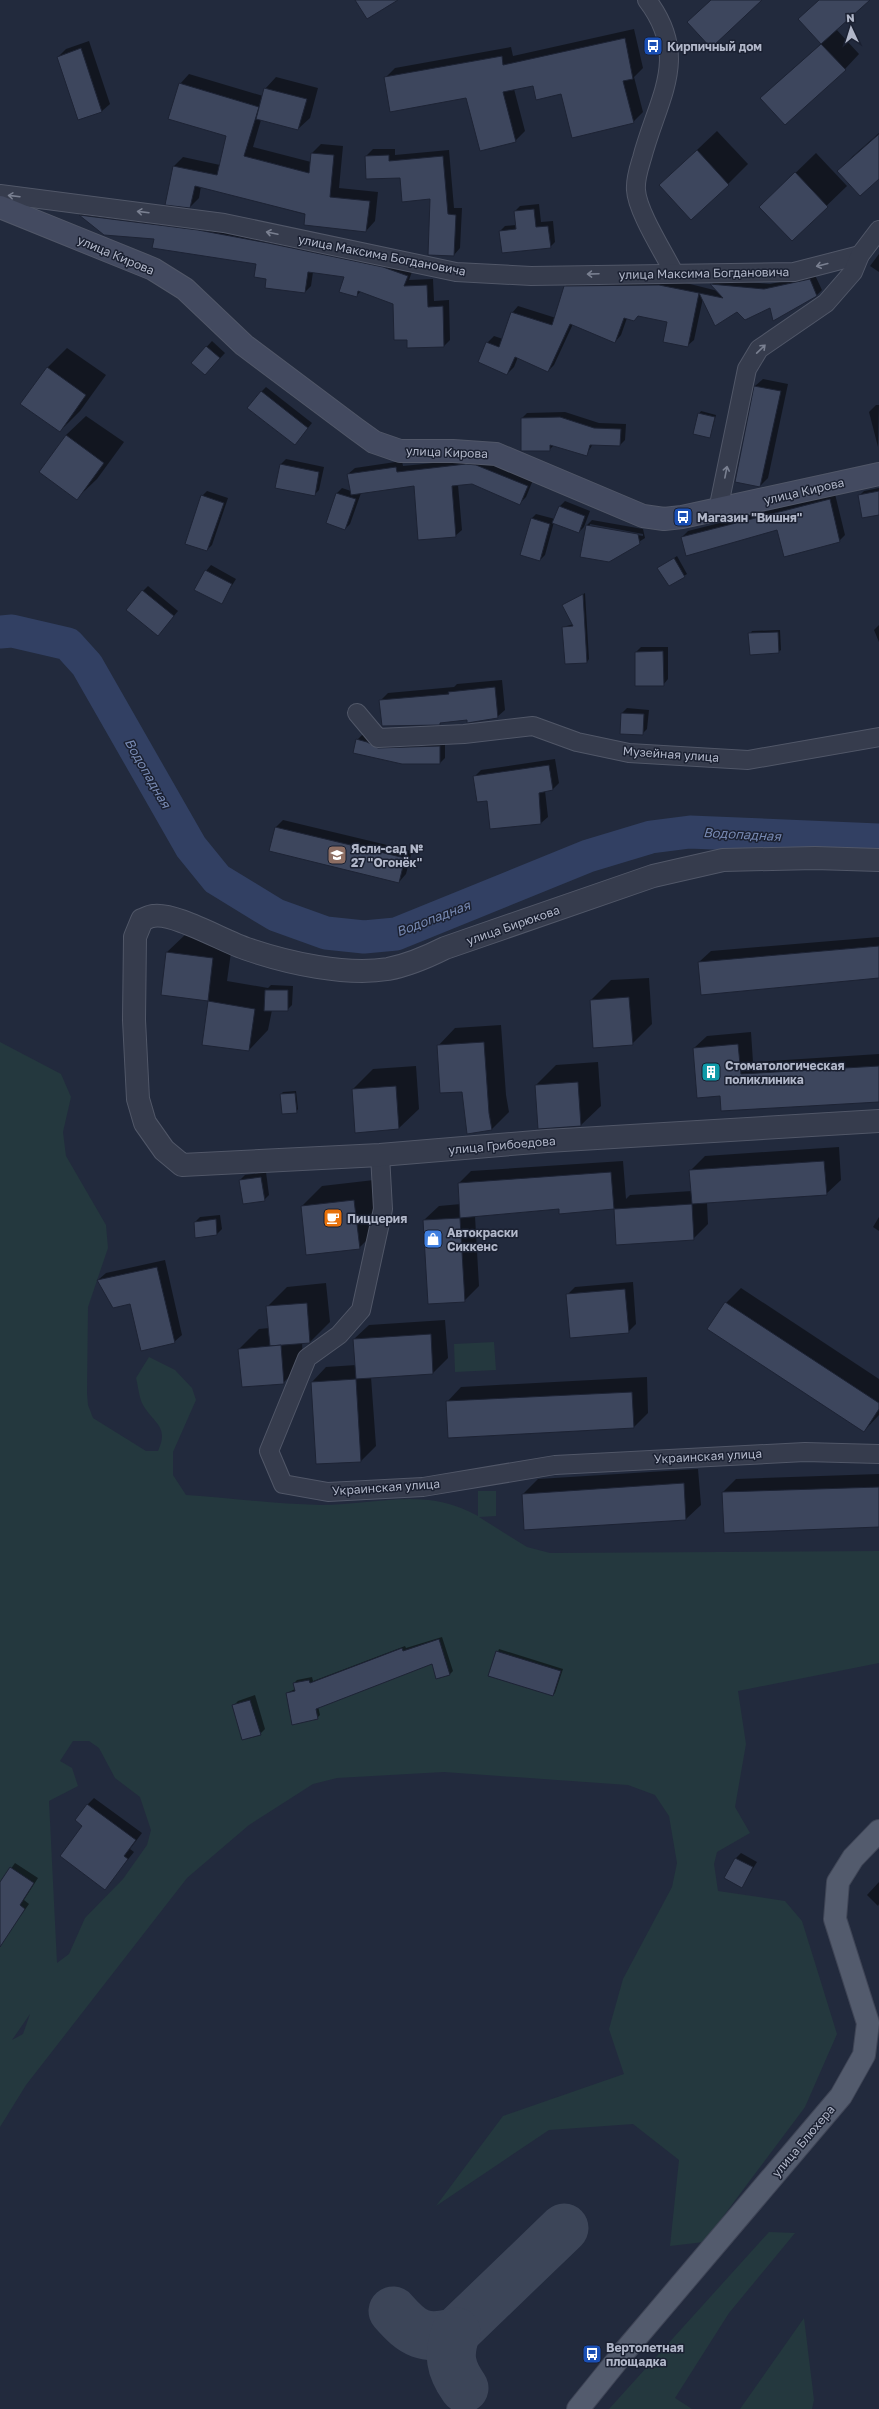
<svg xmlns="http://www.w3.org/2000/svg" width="879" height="2409" viewBox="0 0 879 2409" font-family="'Golos Text',sans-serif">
	<rect width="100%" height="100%" fill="#222a3d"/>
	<g fill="#24383e" fill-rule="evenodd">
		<path d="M0,1042L61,1074L71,1097L63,1132L66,1156L106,1225L108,1248L88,1307L87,1393L88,1405L93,1418L146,1451H158C170,1425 152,1423 142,1403C139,1396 138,1386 136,1378L149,1357L175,1370L192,1388L196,1400L173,1452V1475L186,1495C231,1498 276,1504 320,1505C378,1505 424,1486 478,1516V1491H496V1516L479,1517L527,1547L550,1553L879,1551V1663L738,1691L746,1744L735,1807L750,1833L717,1852L714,1864L718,1891L785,1901L802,1921L837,2034L805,2107L704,2242L670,2246L679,2160L633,2124L549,2130L436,2206L503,2116L624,2074L609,2029L623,1979L672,1887L677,1863L669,1816L655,1795L628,1785L444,1772L337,1778L313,1784L249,1825L187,1878L26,2085L0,2127ZM438,1639L450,1675L437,1679L425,1644ZM401,1648L411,1672L321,1679ZM496,1651L561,1671L553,1696L488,1676ZM309,1680L318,1719L292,1724L286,1693L295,1691L293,1683ZM250,1700L261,1735L243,1740L232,1706ZM73,1741H89L99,1748L115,1778L140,1797L151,1830L147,1845L123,1879L85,1918L69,1954L57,1963L49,1801L78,1786L72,1768L60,1761ZM30,2014L23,2034L12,2040Z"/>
		<path d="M494,1342L496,1370L455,1372L454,1344Z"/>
		<path d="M769,2232L795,2233L729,2313L675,2398L692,2409H609Z"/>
		<path d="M804,2318L814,2400L812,2409H740Z"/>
	</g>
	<g fill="#0007" fill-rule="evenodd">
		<path d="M819,0H868L836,29L859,54L845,69L776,84L822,43L800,19Z"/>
		<path d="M634,29L643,68L634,77L643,112L633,122L562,93L534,85L514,89L525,131L515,141L466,97L385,78L395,68L511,47L513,56Z"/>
		<path d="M89,41L110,104L102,111L78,119L58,57L66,49Z"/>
		<path d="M189,74L263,96L265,89L276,77L318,88L310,118L298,129L261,120L253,147L311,162L312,153L321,144L343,146L339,188L378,192L375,221L366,231L201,186L199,198L190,207L166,204L174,166L183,157L220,165L228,136L180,84Z"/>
		<path d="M717,131L748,164L728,184L660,185Z"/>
		<path d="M879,133V178L839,171L853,156Z"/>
		<path d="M373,149H395V155L449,150L454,208H462L460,248L454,255L431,198L401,177L367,178L366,156Z"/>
		<path d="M816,153L847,186L792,239L781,187Z"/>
		<path d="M539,204L541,222L553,221L555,242L550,247L500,231L505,226L516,225L515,211L520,206Z"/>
		<path d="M86,209L205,224L413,269L409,280L433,279L434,301L449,300L450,340L444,346L408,347V339L394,303L361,291L356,296L345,276L313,272L311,286L305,292L268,278L257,263L155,238L104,234L80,215Z"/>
		<path d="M879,254V272L870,266Z"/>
		<path d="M815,275L822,290L817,295L770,307L737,311L703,298L694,340L687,346L668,321L639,315L634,320L627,318L621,335L615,342L573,324L554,365L548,371L518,357L514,367L507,374L487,343L494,336L503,339L512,313L518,306L556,318L565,287L571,280L666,278L718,291L712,284L716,279L770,284Z"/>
		<path d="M212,341L225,353L210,369L192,363Z"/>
		<path d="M67,348L106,375L80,411L60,431L47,368Z"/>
		<path d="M763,379L788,384L768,478L760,486L755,386Z"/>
		<path d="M266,387L312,423L295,444L261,392Z"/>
		<path d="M876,405H879L878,447L869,412Z"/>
		<path d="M701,411L716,415L710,437L699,414Z"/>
		<path d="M565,412L599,423L626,424L625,440L620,445L593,444L586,455L554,445L549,450H522V418L527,413Z"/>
		<path d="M86,416L124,442L97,479L77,498L66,435Z"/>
		<path d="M286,459L324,467L319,490L314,495L281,464Z"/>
		<path d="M473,459H483L533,480L526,497L520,503L472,483L458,485L462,530L455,536L415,485L361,493L350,524L345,529L337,493L342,488L351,491L348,474L355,468L402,461L403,466Z"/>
		<path d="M879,488V514L859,496L864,491Z"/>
		<path d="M207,491L228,498L212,545L207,550L202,496Z"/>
		<path d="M835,494L845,535L839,541L778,528L682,537L688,531Z"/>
		<path d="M565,501L590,511L584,527L579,532L554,522L545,555L540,560L531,519L536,514L555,519L560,506Z"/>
		<path d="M592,520L643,529L645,538L609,561L582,556L587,525ZM590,524L643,534V536L590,526Z"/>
		<path d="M677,556L687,574L669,585L659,568Z"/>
		<path d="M211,565L236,579L221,603L206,571Z"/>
		<path d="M148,586L178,611L163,629L143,591Z"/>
		<path d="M585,593L589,659L587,662L563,627L574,624L564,605Z"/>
		<path d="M879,625V642L874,630Z"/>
		<path d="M780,630L781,650L778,652L750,634L752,631Z"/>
		<path d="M641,647H668V679L663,685L636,652Z"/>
		<path d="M502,680L505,710L497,717L441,722L440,724L380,701L388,693L454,687L457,684Z"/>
		<path d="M627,708L649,710L647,729L642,734L622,713Z"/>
		<path d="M362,735L445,741V758L440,763H402L357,740Z"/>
		<path d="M555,759L559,783L553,789L545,791L548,817L541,823L491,828L488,799L474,777L481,770Z"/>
		<path d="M283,820L412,851L406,874L399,882L276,827Z"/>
		<path d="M187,933L233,938L227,981L268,988L271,985L293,986L292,1005L287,1010H272L268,1030L249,1050L203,1044L209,1000L162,994L167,952Z"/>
		<path d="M879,937V977L702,994L699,962L711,951Z"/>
		<path d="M649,978L652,1024L632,1044L591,1000L611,980Z"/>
		<path d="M501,1025L506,1095L509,1112L492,1129L468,1132L463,1091L438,1046L455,1028Z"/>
		<path d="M751,1032L753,1062L879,1054V1101L721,1095L694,1048L707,1036Z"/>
		<path d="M598,1062L601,1106L581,1125L536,1085L556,1065Z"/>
		<path d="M416,1066L419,1109L399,1128L353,1089L373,1069Z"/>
		<path d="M296,1091L298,1109L296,1112L281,1094L283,1092Z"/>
		<path d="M839,1147L841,1180L826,1194L707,1202L708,1224L693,1239L617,1244L615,1208L560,1213V1208L475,1216L479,1286L464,1301L424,1220L439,1206L461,1204L459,1183L471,1171L623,1161L626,1199L630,1195L692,1191L690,1171L705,1156Z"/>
		<path d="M266,1172L269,1195L264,1200L240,1180L245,1175Z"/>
		<path d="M374,1180L379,1228L359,1248L302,1206L322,1186Z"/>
		<path d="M220,1215L222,1229L217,1234L195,1222L200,1217Z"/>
		<path d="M879,1217V1231L873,1227Z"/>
		<path d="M165,1260L182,1335L174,1342L131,1302L98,1280L106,1273Z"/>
		<path d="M633,1282L636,1324L628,1332L568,1294L575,1287Z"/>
		<path d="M326,1283L330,1322L310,1342H302L303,1363L283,1383L239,1349L259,1329L269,1328L267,1307L287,1287Z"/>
		<path d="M741,1288L879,1379V1415L864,1431L726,1303Z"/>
		<path d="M445,1320L448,1358L433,1373L371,1377L376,1446L361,1461L312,1382L326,1367L356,1365L354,1339L369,1325Z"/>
		<path d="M647,1377L648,1413L634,1427L447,1402L461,1387Z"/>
		<path d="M698,1469L701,1505L686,1519L523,1494L538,1479Z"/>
		<path d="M879,1474V1525L723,1492L736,1479Z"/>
		<path d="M442,1637L453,1671L450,1674L432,1663L318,1706L320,1715L317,1718L287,1693L295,1689L294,1683L297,1680L312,1677L313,1681L405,1646L406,1648Z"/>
		<path d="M499,1649L563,1669L555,1693L553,1695L489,1675Z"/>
		<path d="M255,1695L265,1729L260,1734L233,1706L238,1701Z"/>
		<path d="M94,1798L142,1833L130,1849L134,1852L105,1888L84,1826L88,1804Z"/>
		<path d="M741,1853L757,1862L742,1886L736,1858Z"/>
		<path d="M15,1863L38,1878L24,1900L29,1904L0,1945V1884Z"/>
		<path d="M879,1882V1904L878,1906L867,1895Z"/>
	</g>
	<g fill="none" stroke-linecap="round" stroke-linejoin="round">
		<path stroke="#324063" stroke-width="33" d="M0,632L12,631L68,644L87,665L191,847L217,879L276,915L326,933L364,937L396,934L588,856L651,837L690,832L879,840"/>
		<g stroke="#3c4558" stroke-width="49">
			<path d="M393,2311C413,2334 425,2341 456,2332L564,2228"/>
			<path d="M456,2332C448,2355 450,2368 464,2388"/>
		</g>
	</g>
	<g fill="#3d465d" stroke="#1d2334">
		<path d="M355,0H398L367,19Z"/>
		<path d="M711,0H762L711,48L687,22Z"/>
		<path d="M819,0H870L821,44L798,19Z"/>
		<path d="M625,38L633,79L623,81L634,123L572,138L561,94L536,100L533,86L503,92L516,142L480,151L466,98L390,112L384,77L502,56L503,65Z"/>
		<path d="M821,44L846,70L785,125L760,98Z"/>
		<path d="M81,48L102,112L78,120L57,57Z"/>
		<path d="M179,83L259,107L244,156L309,173L311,153L334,155L330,197L370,201L366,232L304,225L305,214L195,186L190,208L165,205L173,166L217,175L226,136L168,119Z"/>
		<path d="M264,88L307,99L298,130L256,119Z"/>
		<path d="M879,134V179L860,196L837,171Z"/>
		<path d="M697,150L729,185L691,220L659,185Z"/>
		<path d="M389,155V161L443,156L448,214L456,215L454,256L428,255L430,199L402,202L400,178L366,179L365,156Z"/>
		<path d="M795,172L828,207L792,241L759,207Z"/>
		<path d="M534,209L536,227L548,226L551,248L502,253L499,231L516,229L514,211Z"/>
		<path d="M79,215L198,230L268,243L383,267L408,276L404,286L427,285L428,307L443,306L444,347L407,348V340H394L393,304L358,291L357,297L339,292L344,277L308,272L305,293L265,288L266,279L254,277L256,264L152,248L154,239L104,235Z"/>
		<path d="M810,279L817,296L773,321L770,308L745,320L737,312L715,326L699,293L723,298L710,284L764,289Z"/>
		<path d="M659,285L699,293L688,347L663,342L667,322L638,316L634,321L624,318L615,343L570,324L548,372L515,357L507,375L478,362L486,342L499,347L511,312L552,325L564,286Z"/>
		<path d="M206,346L220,358L205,375L191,363Z"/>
		<path d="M47,367L86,395L60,432L20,404Z"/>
		<path d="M754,386L781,391L760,487L735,482Z"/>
		<path d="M261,391L308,428L295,445L247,408Z"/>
		<path d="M698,413L715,417L710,438L693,434Z"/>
		<path d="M560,417L594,428L621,429L620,446L590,445L587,456L550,445V451H521V418Z"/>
		<path d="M66,435L104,463L77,500L39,472Z"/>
		<path d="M280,464L319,472L315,496L275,488Z"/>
		<path d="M466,464L476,465L528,486L520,505L472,484L452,486L456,537L418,540L414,486L351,495L347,474L396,467L397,472Z"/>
		<path d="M879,491V515L862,518L858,495Z"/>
		<path d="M336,493L356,499L345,530L326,523Z"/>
		<path d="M201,495L224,503L207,551L185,544Z"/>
		<path d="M830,499L840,542L784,557L777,530L686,556L681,537Z"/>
		<path d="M559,506L585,516L579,533L552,523Z"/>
		<path d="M531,518L550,524L540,561L520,555Z"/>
		<path d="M586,525L638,534L640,544L609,562L580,557Z"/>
		<path d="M674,558L685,577L669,586L657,568Z"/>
		<path d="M205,570L232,584L222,604L194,590Z"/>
		<path d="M142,590L174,616L158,636L126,610Z"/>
		<path d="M583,594L587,663L565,664L562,627L573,626L562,605Z"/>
		<path d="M778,632L779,653L750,655L748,633Z"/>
		<path d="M663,651L664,686H635V652Z"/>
		<path d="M495,687L498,718L467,723V720L440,723V725L382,726L379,700L449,694L448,692Z"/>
		<path d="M621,713L644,714L643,735L620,734Z"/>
		<path d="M356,739L367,742L378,748L440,746V764H402L353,753Z"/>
		<path d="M549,765L553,790L539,793L541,824L490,829L487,801L477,802L473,776Z"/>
		<path d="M275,827L405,858L399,883L269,851Z"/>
		<path d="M879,946V978L701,995L698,962Z"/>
		<path d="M166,952L213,958L208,1001L161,995Z"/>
		<path d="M265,990H288V1011H264Z"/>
		<path d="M629,997L633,1045L593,1048L590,1000Z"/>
		<path d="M208,1001L255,1009L249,1051L202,1045Z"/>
		<path d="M484,1042L489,1113L492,1130L467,1134L462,1092L440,1093L437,1045Z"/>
		<path d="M738,1044L741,1074L879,1066V1102L721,1111L720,1096L697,1098L693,1048Z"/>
		<path d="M578,1082L581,1126L538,1129L535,1085Z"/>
		<path d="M396,1086L399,1129L355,1133L352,1089Z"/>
		<path d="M295,1093L297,1113L282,1114L280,1094Z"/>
		<path d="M824,1161L827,1195L692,1204L689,1170Z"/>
		<path d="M611,1172L614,1209L559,1214V1209L460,1218L458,1183Z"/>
		<path d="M261,1177L265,1201L243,1204L239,1180Z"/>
		<path d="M354,1200L360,1249L306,1255L301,1206Z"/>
		<path d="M692,1204L694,1240L616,1245L614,1209Z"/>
		<path d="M460,1218L465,1302L428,1304L423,1220Z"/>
		<path d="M216,1219L217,1235L195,1238L194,1222Z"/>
		<path d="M157,1267L175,1343L141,1351L130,1304L113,1308L97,1280Z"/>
		<path d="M625,1289L629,1333L570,1338L566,1294Z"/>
		<path d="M725,1302L879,1403V1409L864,1432L707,1329Z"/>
		<path d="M307,1303L310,1343L270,1346L266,1306Z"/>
		<path d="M431,1334L433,1374L356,1379L353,1339Z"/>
		<path d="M281,1345L284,1384L242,1387L238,1349Z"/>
		<path d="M356,1379L361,1462L316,1464L311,1382Z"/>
		<path d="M632,1392L634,1428L448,1438L446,1401Z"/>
		<path d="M684,1483L686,1520L524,1530L522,1494Z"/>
		<path d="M879,1487V1527L724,1533L722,1492Z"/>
		<path d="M439,1639L450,1675L436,1679L432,1664L316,1709L318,1719L292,1725L286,1693L295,1691L293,1683L309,1680L310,1683L402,1648L403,1651Z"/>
		<path d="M496,1651L561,1671L553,1696L488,1676Z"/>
		<path d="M250,1700L261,1735L242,1740L232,1705Z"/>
		<path d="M87,1804L136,1840L124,1856L128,1859L105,1890L60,1856L82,1826L75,1820Z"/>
		<path d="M735,1858L753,1867L742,1888L724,1878Z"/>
		<path d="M10,1867L34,1883L20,1905L25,1909L0,1947V1882Z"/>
	</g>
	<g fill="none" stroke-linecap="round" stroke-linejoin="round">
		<g stroke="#515768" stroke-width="20">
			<g id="minor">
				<path d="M647,0C691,58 658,97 642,158C639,168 635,179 636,190C637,211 664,253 674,273"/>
				<path d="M0,194L224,223L456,272L531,276L794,272L860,255"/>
				<path d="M718,510L747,369L759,349L826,303L853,272L860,255L879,230"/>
				<path d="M357,713L378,738L464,734L533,726L577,742L629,753L748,760L879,737"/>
				<path d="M380,1155L383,1209L361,1310L339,1335L307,1358L269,1451L283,1484L328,1492L423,1487L555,1465L805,1452L879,1454"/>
			</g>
		</g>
		<g stroke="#515768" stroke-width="24">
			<path id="tertiary" d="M879,860L815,858L723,860L653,876L445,948C427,957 409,965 388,969C346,976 288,963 247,949C225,942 174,912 153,916C150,916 145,919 142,920L135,937L134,1020L138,1099L145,1123L164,1150L182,1165L380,1155L547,1141L879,1121"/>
		</g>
		<g stroke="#515768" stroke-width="24">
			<path id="secondary" d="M0,207L153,269L185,289L244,345L356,429L374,442L400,451H453L496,454L643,516L664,519L682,517L879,474"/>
		</g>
		<g stroke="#3f4556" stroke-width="24">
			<path id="primary" d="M578,2409L624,2352L841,2096L864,2055L868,2023L835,1919L838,1882L853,1858L879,1831"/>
		</g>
		<use href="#minor" stroke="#363c4d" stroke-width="18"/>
		<use href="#tertiary" stroke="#363c4d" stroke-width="22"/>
		<use href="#secondary" stroke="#434a60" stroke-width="22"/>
		<use href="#primary" stroke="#535b6d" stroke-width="22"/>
	</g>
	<defs><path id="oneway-shaft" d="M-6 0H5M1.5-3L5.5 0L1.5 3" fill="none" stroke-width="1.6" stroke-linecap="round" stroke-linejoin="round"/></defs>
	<g stroke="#7a8091">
		<use href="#oneway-shaft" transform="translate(14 196) rotate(-173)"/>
		<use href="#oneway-shaft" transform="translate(143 212) rotate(-173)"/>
		<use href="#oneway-shaft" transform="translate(272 233) rotate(-168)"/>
		<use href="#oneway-shaft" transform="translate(822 265) rotate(166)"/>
		<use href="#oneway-shaft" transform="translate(593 274) rotate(178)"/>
		<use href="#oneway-shaft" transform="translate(761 349) rotate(-44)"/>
		<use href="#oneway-shaft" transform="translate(726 472) rotate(-79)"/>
	</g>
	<defs>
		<g id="bus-square" transform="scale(1)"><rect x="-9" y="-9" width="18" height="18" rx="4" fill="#1a4fb4" stroke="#1b2132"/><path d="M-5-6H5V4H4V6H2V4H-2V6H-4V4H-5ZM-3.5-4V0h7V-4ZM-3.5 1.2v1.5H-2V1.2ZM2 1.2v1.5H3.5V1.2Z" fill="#fff"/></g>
		<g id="school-square" transform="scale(1)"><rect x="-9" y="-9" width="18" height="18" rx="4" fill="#8d6e63" stroke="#1b2132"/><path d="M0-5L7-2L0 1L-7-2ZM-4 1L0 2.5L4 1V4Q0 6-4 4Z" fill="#fff"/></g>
		<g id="building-square" transform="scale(1)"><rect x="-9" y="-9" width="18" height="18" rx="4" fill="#0f9aa8" stroke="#1b2132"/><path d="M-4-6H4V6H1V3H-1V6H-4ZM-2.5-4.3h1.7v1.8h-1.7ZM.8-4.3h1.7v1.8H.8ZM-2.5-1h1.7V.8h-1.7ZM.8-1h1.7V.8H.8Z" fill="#fff"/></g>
		<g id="cafe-square" transform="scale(1)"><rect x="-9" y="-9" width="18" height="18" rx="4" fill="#e8710a" stroke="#1b2132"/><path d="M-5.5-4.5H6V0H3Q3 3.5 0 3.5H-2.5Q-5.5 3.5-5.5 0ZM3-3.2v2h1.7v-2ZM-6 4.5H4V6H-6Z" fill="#fff"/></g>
		<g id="shop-square" transform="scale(1)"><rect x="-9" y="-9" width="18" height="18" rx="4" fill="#3f7fe0" stroke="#1b2132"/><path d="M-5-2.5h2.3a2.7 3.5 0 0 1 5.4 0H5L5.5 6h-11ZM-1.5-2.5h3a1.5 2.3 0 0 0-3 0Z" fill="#fff"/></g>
	</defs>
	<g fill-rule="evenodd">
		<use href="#bus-square" x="653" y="46"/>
		<use href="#bus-square" x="683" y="517"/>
		<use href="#school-square" x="337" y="855"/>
		<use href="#building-square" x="711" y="1072"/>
		<use href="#cafe-square" x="333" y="1218"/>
		<use href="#shop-square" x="433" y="1239"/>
		<use href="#bus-square" x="592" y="2354"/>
	</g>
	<g text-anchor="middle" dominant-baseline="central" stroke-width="3" stroke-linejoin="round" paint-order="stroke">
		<g font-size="12" font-weight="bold" fill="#b1b7c9" stroke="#1b2132" text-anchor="start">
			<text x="667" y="46">Кирпичный дом</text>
			<text x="697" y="517">Магазин "Вишня"</text>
			<text x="351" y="848">Ясли-сад №<tspan x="351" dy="14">27 "Огонёк"</tspan></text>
			<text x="725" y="1065">Стоматологическая<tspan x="725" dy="14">поликлиника</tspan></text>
			<text x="347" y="1218">Пиццерия</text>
			<text x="447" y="1232">Автокраски<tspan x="447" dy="14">Сиккенс</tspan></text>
			<text x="606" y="2347">Вертолетная<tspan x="606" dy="14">площадка</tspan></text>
		</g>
		<g font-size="12" fill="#b1b7c9" stroke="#1b2132">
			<text transform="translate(116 255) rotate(23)">улица Кирова</text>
			<text transform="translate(382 255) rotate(11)">улица Максима Богдановича</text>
			<text transform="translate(704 273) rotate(-1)">улица Максима Богдановича</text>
			<text transform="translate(447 452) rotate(2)">улица Кирова</text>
			<text transform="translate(804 491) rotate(-13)">улица Кирова</text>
			<text transform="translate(671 754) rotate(4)">Музейная улица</text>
			<text transform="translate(513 925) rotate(-19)">улица Бирюкова</text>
			<text transform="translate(502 1145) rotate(-5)">улица Грибоедова</text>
			<text transform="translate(708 1456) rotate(-3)">Украинская улица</text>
			<text transform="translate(386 1487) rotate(-4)">Украинская улица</text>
			<text transform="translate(803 2141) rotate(-50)">улица Блюхера</text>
		</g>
		<g font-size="13" font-style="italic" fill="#7789b2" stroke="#1b2132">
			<text transform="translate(148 773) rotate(60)">Водопадная</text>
			<text transform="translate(742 834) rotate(3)">Водопадная</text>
			<text transform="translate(433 918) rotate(-21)">Водопадная</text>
		</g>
	</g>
	<g transform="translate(851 28) rotate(356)" stroke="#1b2132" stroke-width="3" paint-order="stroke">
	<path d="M0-3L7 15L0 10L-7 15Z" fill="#b1b7c9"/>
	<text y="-6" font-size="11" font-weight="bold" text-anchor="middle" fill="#b1b7c9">N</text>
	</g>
</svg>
